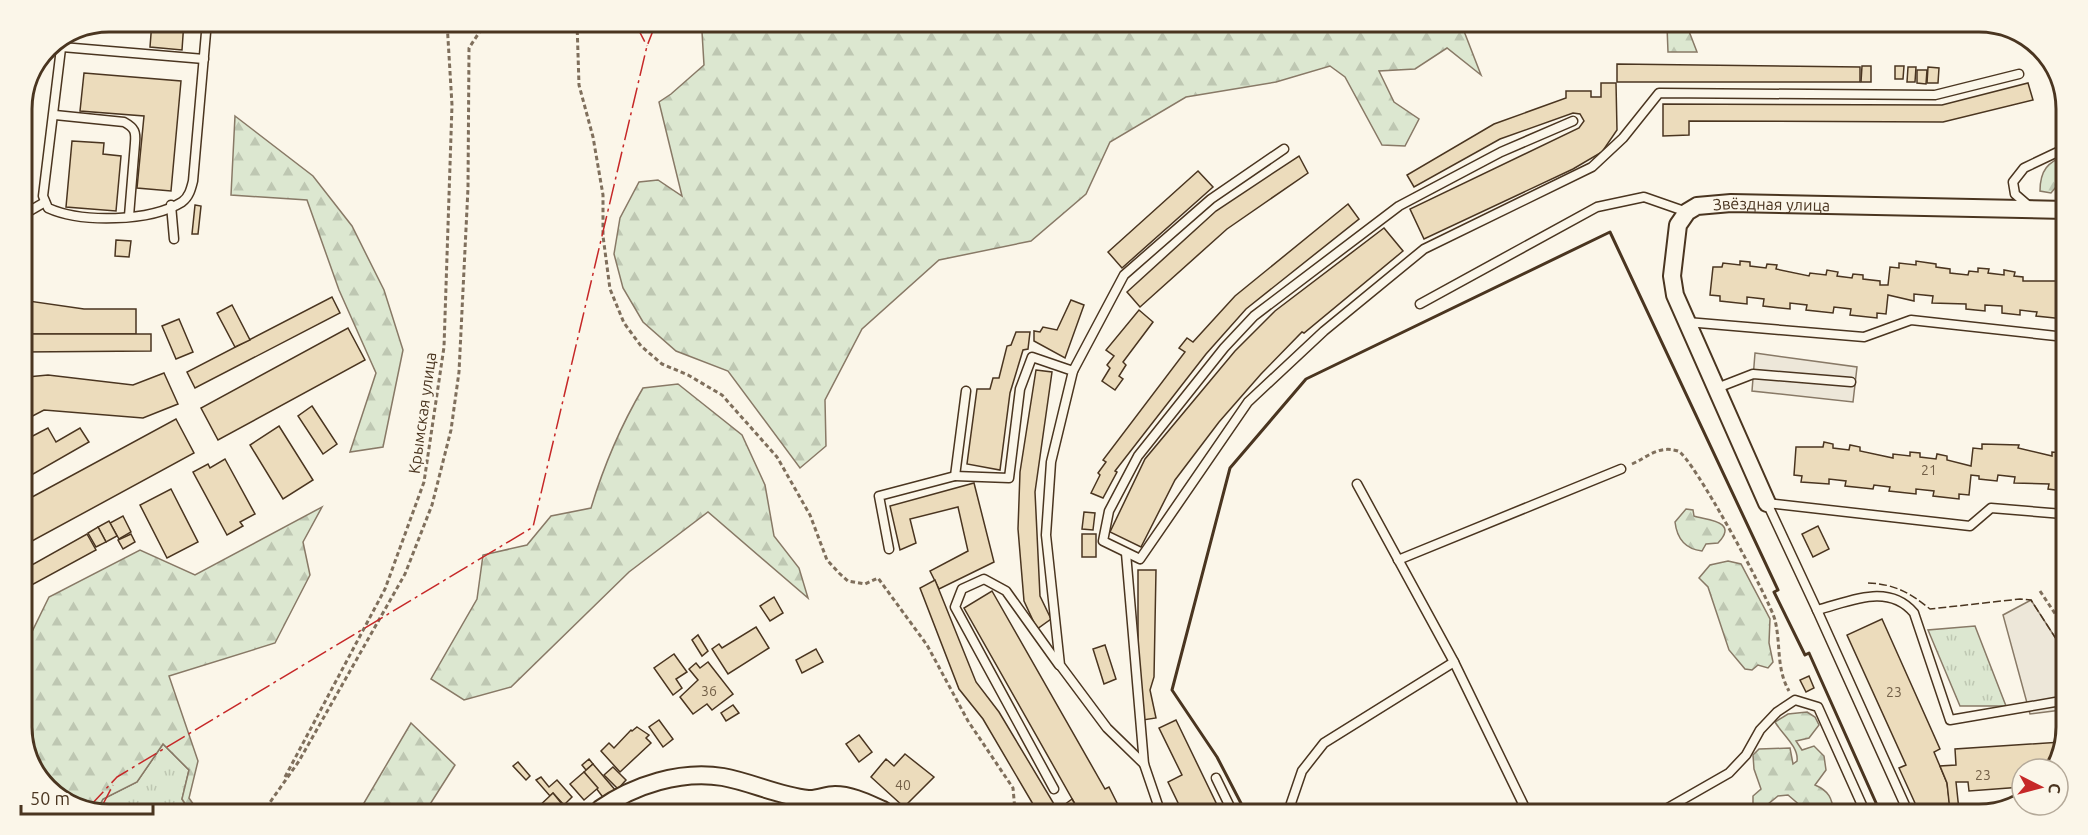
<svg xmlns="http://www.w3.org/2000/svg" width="2088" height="835" viewBox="0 0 2088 835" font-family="Ubuntu,sans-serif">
	<defs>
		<pattern id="grass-tufts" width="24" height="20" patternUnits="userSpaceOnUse" patternTransform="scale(1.5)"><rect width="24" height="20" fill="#dce7d0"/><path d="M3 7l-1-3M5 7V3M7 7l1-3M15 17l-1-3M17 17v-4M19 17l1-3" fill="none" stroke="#bec7b2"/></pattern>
		<pattern id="forest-firs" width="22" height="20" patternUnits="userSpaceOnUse" patternTransform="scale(1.5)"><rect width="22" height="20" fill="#dce7d0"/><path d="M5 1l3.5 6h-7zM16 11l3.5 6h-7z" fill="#bec7b2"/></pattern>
	</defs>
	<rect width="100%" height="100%" fill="#fbf6e9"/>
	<g fill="url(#grass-tufts)" stroke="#887966" stroke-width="1.5">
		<path d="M1975,626L2006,706H1960L1928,630Z"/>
		<path d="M163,744L189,770L182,799L188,808H98L103,799L137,782Z"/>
	</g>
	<g fill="url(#forest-firs)" stroke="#887966" stroke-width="1.5">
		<path d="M706,23L1462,26L1481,75L1447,48L1415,69L1379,71L1394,102L1419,119L1405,146L1382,145L1345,77L1330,66L1276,82L1186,97L1110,142L1086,194L1031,241L939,260L862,329L825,400L826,446L800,468L728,371L676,351L643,322L623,288L614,254L620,218L639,182L658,180L682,196L659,102L671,94L704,65L702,32Z"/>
		<path d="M1667,26H1687L1697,52H1668Z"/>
		<path d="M235,116L313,176L352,226L384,290L403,350L383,447L350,452L376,373L339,290L307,200L231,195Z"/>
		<path d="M2066,155V181H2061L2051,193L2040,191C2040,170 2048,162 2066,155Z"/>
		<path d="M678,384L742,435L765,485L774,536L799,568L808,598L708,512L629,572L511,687L464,700L431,679L477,599L483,555L527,545L551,516L591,508C604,465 620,427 643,388Z"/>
		<path d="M322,507L303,542L310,575L275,643L169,676L198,761L189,798L196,808H188L182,799L189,770L163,744L137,782L103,799L98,808L75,807L39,779L23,738L30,720L27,642L49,597L140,550L195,575Z"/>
		<path d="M1686,509L1693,510L1694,516C1704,520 1740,520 1718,543L1706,544L1702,551C1685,549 1677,539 1675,522Z"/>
		<path d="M1728,561L1741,564L1770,619L1769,643L1773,662L1768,668L1758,665L1752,670L1745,669L1729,650L1708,587L1699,578L1710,565Z"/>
		<path d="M1807,712L1815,717L1819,725L1809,738L1796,741L1802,750L1814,746L1824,756L1826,770L1815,785C1829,791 1832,798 1834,813H1802V807L1788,795L1778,796L1767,805L1766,813H1753V796L1761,789L1754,769L1753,755L1759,749L1790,748L1793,764L1797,761C1799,747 1782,734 1775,722L1788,714Z"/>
		<path d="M411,723L455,765L427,809L361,808Z"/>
	</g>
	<g fill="#ede7d9" stroke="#887966" stroke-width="1.5">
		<path d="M1755,353L1857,367L1853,402L1752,391Z"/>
		<path d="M2031,600L2062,648L2061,710L2030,714L2003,615Z"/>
	</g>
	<g fill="#ecdcbc" stroke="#4a3520" stroke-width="1.5">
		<path d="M152,21H184L182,50L150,47Z"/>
		<path d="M1617,64L1860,67V82H1617Z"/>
		<path d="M1862,66H1871V82H1861Z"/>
		<path d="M1895,66H1904L1903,79H1895Z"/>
		<path d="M1908,67H1916L1915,82H1907Z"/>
		<path d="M1928,67L1939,68L1938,83H1927Z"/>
		<path d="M1917,70H1927L1926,84L1917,83Z"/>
		<path d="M84,73L181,81L171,191L137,188L144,116L80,111Z"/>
		<path d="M1601,83H1616L1617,130L1602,152L1573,169L1424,239L1410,209L1579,128L1584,121L1580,114L1573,113L1500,139L1414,187L1407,175L1494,124L1566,98V91H1591V97H1601Z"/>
		<path d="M2028,83L2033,100L1943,122L1689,121V135L1663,136V104L1942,105Z"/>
		<path d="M23,99L27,100L21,159V103Z"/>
		<path d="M72,141L104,143L103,154L121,156L116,211L66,207Z"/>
		<path d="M1299,156L1308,173L1227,229L1140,307L1127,292L1216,211Z"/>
		<path d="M1198,171L1213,187L1122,268L1108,252Z"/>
		<path d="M1348,204L1359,219L1246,309L1206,354L1115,471L1117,472L1103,498L1091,493L1100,475L1098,473L1106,462L1103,460L1185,352L1179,348L1187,338L1193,342L1235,296Z"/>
		<path d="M195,205L201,206L198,234H192Z"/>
		<path d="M1384,228L1403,251L1304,333L1302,332L1261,374L1219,422L1175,480L1141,547L1110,532L1145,459L1235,351L1275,311Z"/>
		<path d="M116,240L131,241L129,257L115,256Z"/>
		<path d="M1740,261L1750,262V266L1766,268L1767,264L1777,265L1776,269L1809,276L1810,273L1826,275L1827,270L1838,272L1837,276L1852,278L1853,274L1863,275V279L1880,281V285H1888L1890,267L1899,268V263L1916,265V261L1936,264V267L1950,269V273L1968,275L1969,271L1978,272V268L1989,269L1988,273L2004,275V270L2015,272L2014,276L2023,277V281H2057V276L2065,277V313L2064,319L2036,316L2037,312L2020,310V315L2002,313V306L1985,305V311L1966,309V304L1932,303L1933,296L1914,294V301L1888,295L1886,314L1877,313V318L1850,315L1851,309L1834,307L1833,313L1806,310L1807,305L1790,303V309L1763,306L1764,299L1747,297V304L1720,301V296L1710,295L1713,267H1722L1723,263L1740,265Z"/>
		<path d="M21,297H29L28,301L84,309H136V334H21Z"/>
		<path d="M332,297L340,313L195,388L187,372Z"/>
		<path d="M1071,300L1084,305L1065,358L1034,341V331L1040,332L1043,327L1057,330Z"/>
		<path d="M232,305L250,340L235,347L217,313Z"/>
		<path d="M1139,310L1153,322L1123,362L1126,365L1119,376L1123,379L1115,390L1102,381L1110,368L1107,365L1114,356L1106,350Z"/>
		<path d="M179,319L193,352L176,359L162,326Z"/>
		<path d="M348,328L365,360L218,440L201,408Z"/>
		<path d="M1016,332H1030L1028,349L1023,350L1010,393L1000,470L967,464L977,389H990L993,378H999L1007,346L1011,345Z"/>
		<path d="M21,334H151V351L21,352Z"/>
		<path d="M1036,370L1052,372L1035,492L1040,596L1051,619L1037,629L1024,601L1018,529L1020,472Z"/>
		<path d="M164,373L178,404L143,418L44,410L21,422V380L27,377L48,375L133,385Z"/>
		<path d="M312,406L337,444L323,454L298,416Z"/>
		<path d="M176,419L194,453L21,547V503Z"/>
		<path d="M279,426L313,480L283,499L250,445Z"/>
		<path d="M48,428L56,442L80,428L89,442L21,481V442Z"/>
		<path d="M1824,442L1833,444V448L1849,450L1850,445L1860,447V451L1893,458V454L1910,456V452L1920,453V457L1936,459L1937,454L1947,456V460L1971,466L1973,448L1982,449V444L2019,445L2018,448L2052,456V452L2063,453V491L2048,489L2049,484L2014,483L2015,477L1998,475L1997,481L1979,479V476L1971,475L1969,495L1959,494V499L1933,496L1934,491L1916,489V494L1889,491L1890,487L1874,485L1873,489L1845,486L1846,481L1829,479V484L1801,482L1802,476L1794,475L1796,447H1823Z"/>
		<path d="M225,459L255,514L240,522L243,526L227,535L193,472L208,464L210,468Z"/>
		<path d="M974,483L994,562L939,589L930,571L968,551L958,507L910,519L916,543L900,550L890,506Z"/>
		<path d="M171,489L198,542L167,558L140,505Z"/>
		<path d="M1084,512L1095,513L1093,530L1082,529Z"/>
		<path d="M123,516L131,532L119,539L110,523Z"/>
		<path d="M109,521L117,536L106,542L98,527Z"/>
		<path d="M1818,526L1829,549L1813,557L1802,534Z"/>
		<path d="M98,527L106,542L96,547L88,533Z"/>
		<path d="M87,534L96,550L28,587L21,571Z"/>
		<path d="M131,534L135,542L123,549L118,540Z"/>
		<rect x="1082" y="534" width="14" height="23"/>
		<path d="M1138,570H1156L1154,677L1150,690L1156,718L1143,720L1138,692Z"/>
		<path d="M935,580L976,682L999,712L1057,809L1054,811H1037L983,719L959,689L920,588Z"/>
		<path d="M992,591L1105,789L1109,787L1118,805L1108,811H1079L964,608Z"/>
		<path d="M774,597L783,613L770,621L760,606Z"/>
		<path d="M1882,619L1940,749L1934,752L1947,783L1951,814H1920L1899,768L1906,765L1847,635Z"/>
		<path d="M756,627L769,648L728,674L712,649L719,644L722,648Z"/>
		<path d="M698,635L708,651L702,656L692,640Z"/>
		<path d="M1105,645L1116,679L1104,684L1093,649Z"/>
		<path d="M816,649L823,662L802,673L796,660Z"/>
		<path d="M674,654L687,672L676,679L682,688L673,695L654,668Z"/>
		<path d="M708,662L733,694L712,710L707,704L693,714L680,697L698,680L689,669L696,663L700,668Z"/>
		<path d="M1809,676L1814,688L1806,692L1800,680Z"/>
		<path d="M733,705L739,713L726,721L721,713Z"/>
		<path d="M659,720L673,739L663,747L649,727Z"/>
		<path d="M1176,720L1220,811H1182L1168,782L1182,775L1159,728Z"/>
		<path d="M637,727L649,735L646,738L651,743L620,772L601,751L609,743L614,748L631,730L632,731Z"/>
		<path d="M859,735L872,752L859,762L846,744Z"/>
		<path d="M2061,742L2060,760L2053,769H2022V787L1969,791L1968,782H1956L1959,810L1950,811L1947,783L1940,766L1956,765L1955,749Z"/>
		<path d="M905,754L934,777L904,807L871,777L886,759L894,766Z"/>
		<path d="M589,759L593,764L586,770L582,765Z"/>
		<path d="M518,762L530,776L526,780L513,766Z"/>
		<path d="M593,764L616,791L605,800L584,772Z"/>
		<path d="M613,767L626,780L618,789L604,775Z"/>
		<path d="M584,772L598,788L584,800L570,784Z"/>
		<path d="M541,777L549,787L557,780L572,797L564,805L553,793L550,796L536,780Z"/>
		<path d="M553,793L566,809H536Z"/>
		<path d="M626,798L631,807L610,809Z"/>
		<path d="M1072,799L1079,811H1056Z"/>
	</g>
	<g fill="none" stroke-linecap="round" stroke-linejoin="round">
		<g stroke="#4a3520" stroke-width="11">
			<g id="service">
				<path d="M62,40L43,196L48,208C81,223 150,222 182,202C189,197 191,189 193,181L207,21"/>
				<path d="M62,47L204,59"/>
				<path d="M55,115L124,122C135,128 136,132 135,143L129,216"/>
				<path d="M1573,121L1501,152L1399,206L1254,316L1224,348L1138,456L1109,511L1103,541L1140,559L1248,402L1324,331L1424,249L1592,167L1623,138L1659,93L1935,95L2019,74"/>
				<path d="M171,205L174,239"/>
				<path d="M2030,207L2015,194L2013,182L2024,168L2066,148"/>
				<path d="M21,216L45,202"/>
				<path d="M1420,304L1597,207L1644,197L1687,212"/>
				<path d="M1687,322L1864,337L1911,320L2065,337"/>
				<path d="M1073,371L1124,275L1211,199L1284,149"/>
				<path d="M1717,388L1753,374L1851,382"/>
				<path d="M955,476L1009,478L1020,389L1032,357L1073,371L1051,462L1046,535L1060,665L1107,728L1144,764"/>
				<path d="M1357,484L1454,662L1527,812"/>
				<path d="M1767,503L1817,610C1849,602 1888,582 1914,613L1950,720L2061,701"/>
				<path d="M1767,503L1970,526L1991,508L2063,514"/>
				<path d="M889,549L879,496L955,476L966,391"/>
				<path d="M1126,553L1144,764L1160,811"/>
				<path d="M1398,560L1621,469"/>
				<path d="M1817,610L1909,814"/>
				<path d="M1216,778L1232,811"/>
				<path d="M1054,789L955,607L962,589L984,579L1006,591L1059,665"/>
				<path d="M1288,812L1302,771L1324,743L1454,662"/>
				<path d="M1659,813L1729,773L1746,755L1760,730L1777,712L1795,700L1818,707L1866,814"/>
			</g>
		</g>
		<g stroke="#4a3520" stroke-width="20">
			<g id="minor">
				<path id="s1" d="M1767,503L1675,295L1672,276L1678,225L1687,212L1697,206L1731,203L2066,210"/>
				<path d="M600,809C634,785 681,770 723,777C751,782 779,796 808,799C817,800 826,795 835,795C852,795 869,804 883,810"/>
			</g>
		</g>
		<g stroke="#7f6f5c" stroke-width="3" stroke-dasharray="4.5 3" stroke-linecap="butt">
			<path d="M577,23L579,85L593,137L603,195V236L610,289L624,323L641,346L662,364L688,375L722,395L777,457L810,515L827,560L839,573L848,581L865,584L878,578L927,645L968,721L1013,788L1015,811"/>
			<path d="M1632,464C1648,457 1658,445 1678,451C1692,456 1770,600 1775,620C1781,645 1776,668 1789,691"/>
			<path d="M2040,591L2062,624"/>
			<path d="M285,777L385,589L424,482L444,347L452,105L447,22"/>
			<path d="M266,808L299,761L405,574L432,505L451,430L459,372L468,188L469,48L486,22"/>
		</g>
		<use href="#service" stroke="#fbf6e9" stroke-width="8"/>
		<use href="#minor" stroke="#fbf6e9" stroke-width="16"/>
		<g stroke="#4a3520" stroke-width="1.5" stroke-dasharray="8 3" stroke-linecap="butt">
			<path d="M593,23V28L683,27V23"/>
			<path d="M1868,583C1895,584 1910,593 1930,609L2020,599L2031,600L2062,648"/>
		</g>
		<path stroke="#4a3520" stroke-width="3" d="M1245,811L1217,757L1172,690L1230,468L1306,379L1610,232L1778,590L1774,592L1805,655L1809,653L1881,814"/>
		<g stroke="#c62828" stroke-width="1.5" stroke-dasharray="21 4.5 3 4.5" stroke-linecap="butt">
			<path d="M635,23L647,46"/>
			<path d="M89,807L117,777L533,527L647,46L656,23"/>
			<path d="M101,808L113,785"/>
		</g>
	</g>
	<g text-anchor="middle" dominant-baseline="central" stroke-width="4.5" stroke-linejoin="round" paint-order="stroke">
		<g font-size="14" fill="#725f47">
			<text x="1929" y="470">21</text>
			<text x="709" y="691">36</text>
			<text x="1894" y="692">23</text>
			<text x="1983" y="775">23</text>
			<text x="903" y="785">40</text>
		</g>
		<g font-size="16" fill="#4a3520" stroke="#fbf6e9">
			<text stroke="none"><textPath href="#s1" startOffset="400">Звёздная улица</textPath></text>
			<text transform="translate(422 413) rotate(-82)">Крымская улица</text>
		</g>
	</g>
	<path d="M0 0H2088V835H0ZM109 32H1979A77 77 0 0 1 2056 109V727A77 77 0 0 1 1979 804H109A77 77 0 0 1 32 727V109A77 77 0 0 1 109 32Z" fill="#fbf6e9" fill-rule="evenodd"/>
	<path fill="none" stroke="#4a3520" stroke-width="3" d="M109 32H1979A77 77 0 0 1 2056 109V727A77 77 0 0 1 1979 804H109A77 77 0 0 1 32 727V109A77 77 0 0 1 109 32Z"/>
	<g transform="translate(2040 787) rotate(96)"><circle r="28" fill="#fbf6e9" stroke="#b4a999" stroke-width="1.5"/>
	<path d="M0-4.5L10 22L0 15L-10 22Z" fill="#c62828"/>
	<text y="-9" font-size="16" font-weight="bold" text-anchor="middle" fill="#4a3520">С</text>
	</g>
	<path d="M21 805v9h132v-9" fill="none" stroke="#4a3520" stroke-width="3"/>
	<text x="30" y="805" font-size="18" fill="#4a3520" stroke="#fbf6e9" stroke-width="4.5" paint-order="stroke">50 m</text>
</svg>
